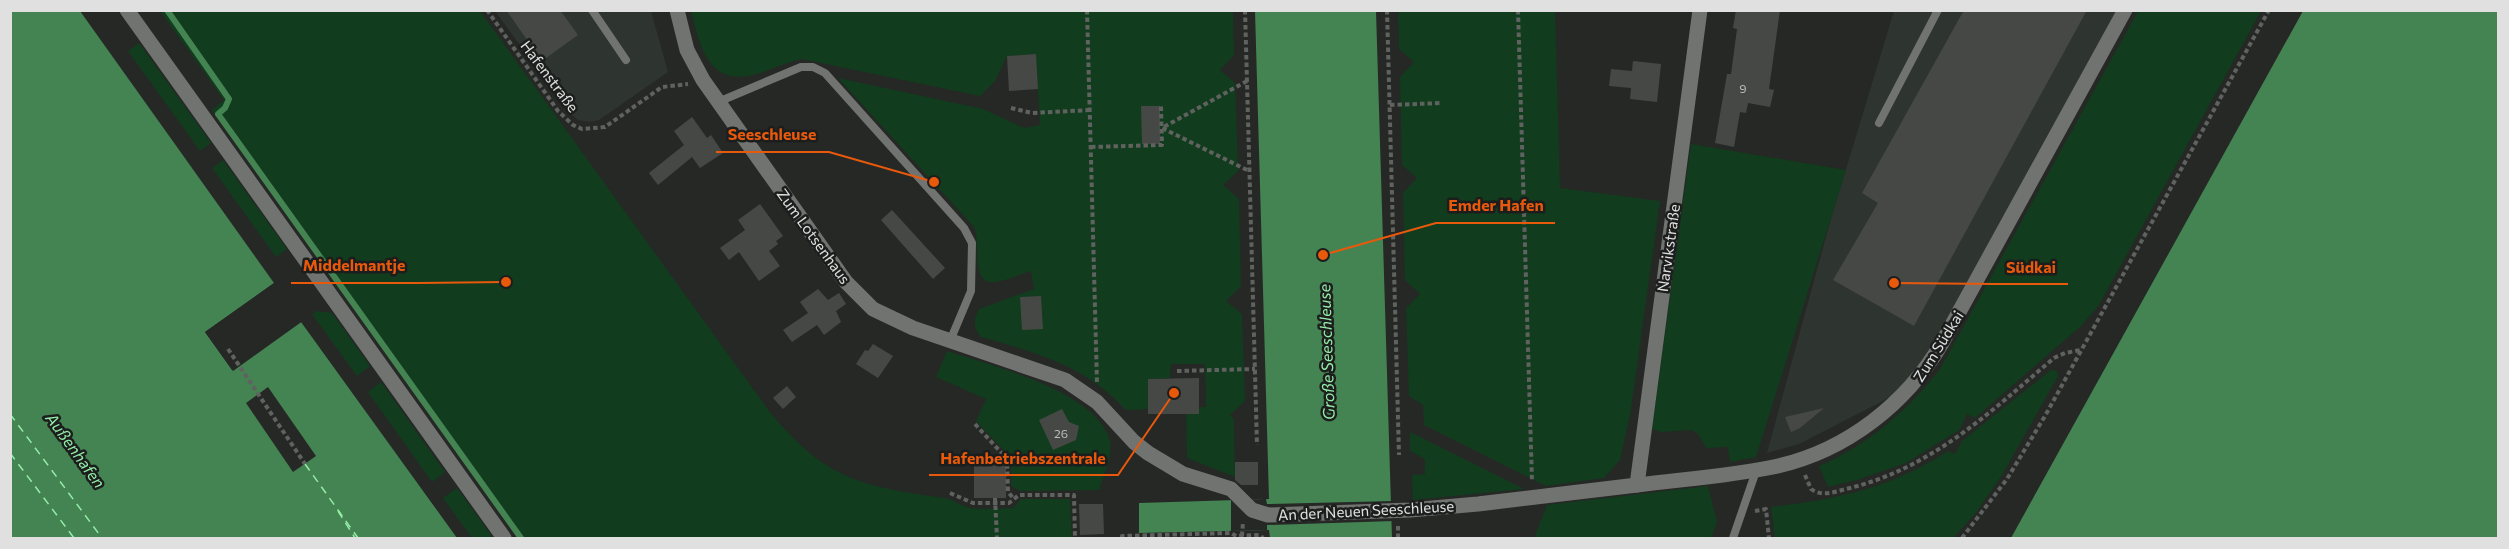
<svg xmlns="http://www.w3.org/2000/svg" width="2509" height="549" viewBox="0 0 2509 549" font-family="Commissioner,sans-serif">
	<rect width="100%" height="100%" fill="#262826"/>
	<g fill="#2e342f">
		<path d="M495,11H651L668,72L599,120L589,122L578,120L569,112Z"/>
		<path d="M1894,11H2125L1914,385L1799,444L1767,453L1830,222Z"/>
	</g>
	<g fill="#113c1d">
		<path d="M160,11H480L769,411C826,480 860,486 945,498C955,500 962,507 971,508C985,510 999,508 1013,508L1021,499H1070L1072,538H519L212,110L224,100Z"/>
		<path d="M691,11H1233L1234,55L1220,70L1235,83L1238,171L1223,185L1239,199L1241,286L1226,301L1242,314L1245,401L1230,415L1234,419L1235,477L1187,458L1186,414H1199V407H1206L1205,364H1171L1170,378L1148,379V409L1126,410C1085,365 1037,353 981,337C973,328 973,319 979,309L1034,289L1031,271C1020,274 1007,281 995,282C969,285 982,244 974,227L838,78L983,109L1024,128L1040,125L1036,54L1007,56L995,81L980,96L802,59C785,62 770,71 753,75C707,86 700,44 691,11Z"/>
		<path d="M1398,11H1555L1560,188L1660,201L1630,415L1620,460L1604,478L1546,486L1424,425L1423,405L1409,396L1406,308L1420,294L1405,280L1403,193L1417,178L1402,165L1400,77L1414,62L1399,49Z"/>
		<path d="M2138,11H2261L2099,305L2081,326L1975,418L1967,414L1959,430L1906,463L1857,480L1828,487L1819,466C1868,445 1907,411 1940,369Z"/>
		<path d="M139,43L211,143L200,151L128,51Z"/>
		<path d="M1691,144L1846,170L1756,457L1730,462L1728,447L1706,448L1698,434L1692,430L1661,432L1652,429Z"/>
		<path d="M223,160L287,249L276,257L212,168Z"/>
		<path d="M317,311L332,313L370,366L357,376L312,314Z"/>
		<path d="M947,351C989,365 1098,391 1110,441C1113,456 1103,476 1099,490L1020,491L1011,486V458L976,421L986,399L936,377Z"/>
		<path d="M2051,370L2057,371L2058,376L2002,475L1975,514L1953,538H1775L1771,507C1838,499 1891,488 1948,451L1955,454L1962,441Z"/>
		<path d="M381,382L445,472L432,482L368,392Z"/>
		<path d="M1410,432L1524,489L1413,500L1412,475L1425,474V459L1410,451Z"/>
		<path d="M1708,486L1717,522L1711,538H1534L1547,505Z"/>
		<path d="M457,488L493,538H472L443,498Z"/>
	</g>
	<g fill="#448352">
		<path d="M10,11H80L274,283L205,332L232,370L301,322L457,538H11Z"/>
		<path d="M1255,11H1376L1392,538H1270L1269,530L1139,533V503L1269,499Z"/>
		<path d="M2303,11H2498V538H2011Z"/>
	</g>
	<g fill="#262826">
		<path d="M277,281L276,285L209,332L233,367L300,319L304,320L233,371L205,332Z"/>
		<path d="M268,387L316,456L293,472L246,403Z"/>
		<path d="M1266,499L1267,504L1393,501L1394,521L1267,525V530L1231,531V500Z"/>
	</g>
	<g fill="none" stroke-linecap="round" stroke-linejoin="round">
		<path stroke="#448352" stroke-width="6" d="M167,10L229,99L225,108L218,114L521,538"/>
		<g stroke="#94eda6" stroke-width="1.5" stroke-dasharray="8 6" stroke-linecap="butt">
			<path d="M10,414L102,538"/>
			<path d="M10,453L74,538"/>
			<path d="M305,464L358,538"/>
			<path d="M338,511L355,538"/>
		</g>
	</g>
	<g fill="#464846">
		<path d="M506,10H560L578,35L542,61Z"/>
		<path d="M1736,10H1780L1769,89L1774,90L1770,107L1748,103L1746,113L1740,112L1734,147L1715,143L1727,74H1731L1737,29L1733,28Z"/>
		<path d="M1964,10H2087L1914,326L1833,280L1878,203L1862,193Z"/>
		<path d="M1036,54L1038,89L1009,91L1007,56Z"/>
		<path d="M1633,61L1661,64L1657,102L1630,99L1631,88L1609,86L1611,69L1632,71Z"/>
		<path d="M1141,106H1160V144H1142Z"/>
		<path d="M692,117L707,138L711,135L723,153L700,168L692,157L658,185L649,173L684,145L674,131Z"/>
		<path d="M760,204L783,236L776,241L778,244L769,251L780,266L759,281L739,252L729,260L720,248L745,230L738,220Z"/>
		<path d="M892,210L945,268L933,279L881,220Z"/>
		<path d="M818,289L828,300L839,293L846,304L836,311L841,322L824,335L817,325L792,342L783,330L808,313L800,302Z"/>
		<path d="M1041,296L1043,329L1022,330L1020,297Z"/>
		<path d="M873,344L893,356L878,378L856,364L865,350L868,351Z"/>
		<path d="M1199,378V414H1148V379Z"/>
		<path d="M787,386L796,397L783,409L773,398Z"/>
		<path d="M1824,408L1800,428L1791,432L1785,417Z"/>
		<path d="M1062,409L1069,422L1079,426L1076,440L1053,450L1039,420Z"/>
		<path d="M1235,462H1258V485H1241L1235,480Z"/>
		<rect x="974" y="465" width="32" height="33"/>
		<path d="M1079,504H1103L1104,534L1080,535Z"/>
	</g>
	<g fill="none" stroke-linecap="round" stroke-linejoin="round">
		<g stroke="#606260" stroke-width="4" stroke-dasharray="4.5 3" stroke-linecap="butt">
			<path d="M487,10L558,111L573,125L582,129L605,127L662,87L688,84"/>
			<path d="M1087,10L1097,383"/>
			<path d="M1245,10L1257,445"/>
			<path d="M1387,10L1399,455"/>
			<path d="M1518,10L1532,482"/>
			<path d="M1247,81L1162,128L1249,171"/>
			<path d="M1390,105L1442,103"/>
			<path d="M1011,108L1032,113L1090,110"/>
			<path d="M1091,147L1162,145L1161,106"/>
			<path d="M228,349L305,464"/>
			<path d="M1177,371L1255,369"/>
			<path d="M975,424L1007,459L1008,492L1014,499"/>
			<path d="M1805,475L1811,489C1822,497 1834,492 1846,489C1931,469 1989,413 2054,358L2065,353L2081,350"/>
			<path d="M950,493L973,503H1009L1019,495H1074L1075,538"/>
			<path d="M995,498L997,538"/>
			<path d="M1755,511L1766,509L1769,538"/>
			<path d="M1398,526V538"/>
			<path d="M1242,536L1243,522"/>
			<path d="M1122,538V536L1231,533L1236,536L1260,535L1263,538"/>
			<path d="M1962,538L2007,479L2045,416L2269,10"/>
		</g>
		<g stroke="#717371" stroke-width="8">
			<path d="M592,10L626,60"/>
			<path d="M718,102L801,67H813L825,73L964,228L972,243L971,291L950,341"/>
			<path d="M1879,123L1938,10"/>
			<path d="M1733,538L1756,471"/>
		</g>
		<g stroke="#717371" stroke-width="15">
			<path d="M127,10L504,538"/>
			<path d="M677,10L687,50L703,80L846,282L873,309L913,328L1065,380L1097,402L1134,442L1148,453L1183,474L1231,489L1252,510L1268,515L1410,510L1478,504L1637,485L1700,10"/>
		</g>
		<path stroke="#717371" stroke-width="15" d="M1637,485C1684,479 1732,476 1778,466C1847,450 1906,404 1942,343L2125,10"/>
	</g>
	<g text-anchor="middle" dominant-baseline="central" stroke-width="5" stroke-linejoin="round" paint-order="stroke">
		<g font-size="12" fill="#b9bab9">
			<text x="1743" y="88">9</text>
			<text x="1061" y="433">26</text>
		</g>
		<g font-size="15" fill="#dfe0df" stroke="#1c1e1d">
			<text transform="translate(550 76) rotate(53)">Hafenstraße</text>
			<text transform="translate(814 236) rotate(54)">Zum Lotsenhaus</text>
			<text transform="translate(1668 248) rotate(-82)">Narvikstraße</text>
			<text transform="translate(1938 346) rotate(-58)">Zum Südkai</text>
			<text transform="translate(1366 510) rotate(-3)">An der Neuen Seeschleuse</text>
		</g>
		<g font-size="16" font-style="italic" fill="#94eda6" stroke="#1c1e1d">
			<text transform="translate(1326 352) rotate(-92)">Große Seeschleuse</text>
			<text transform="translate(76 450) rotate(54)">Außenhafen</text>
		</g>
	</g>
	<path fill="none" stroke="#e8590c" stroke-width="2" d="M934 182L829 152H716M1323 255L1436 223H1555M506 282L418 283H291M1894 283L1994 284H2068M1174 393L1118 475H929"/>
	<g fill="#e8590c" stroke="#1c1e1d" stroke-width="2">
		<circle cx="934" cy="182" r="6"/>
		<circle cx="1323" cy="255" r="6"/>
		<circle cx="506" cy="282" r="6"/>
		<circle cx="1894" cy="283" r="6"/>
		<circle cx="1174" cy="393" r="6"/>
	</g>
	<g font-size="16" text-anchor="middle" font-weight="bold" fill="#e8590c" stroke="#1c1e1d" stroke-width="5" stroke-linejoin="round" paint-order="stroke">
		<text x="772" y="140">Seeschleuse</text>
		<text x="1496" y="211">Emder Hafen</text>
		<text x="354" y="271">Middelmantje</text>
		<text x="2031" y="273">Südkai</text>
		<text x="1023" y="464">Hafenbetriebszentrale</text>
	</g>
	<rect width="2509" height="549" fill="none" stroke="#dfe0df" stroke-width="24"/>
</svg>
